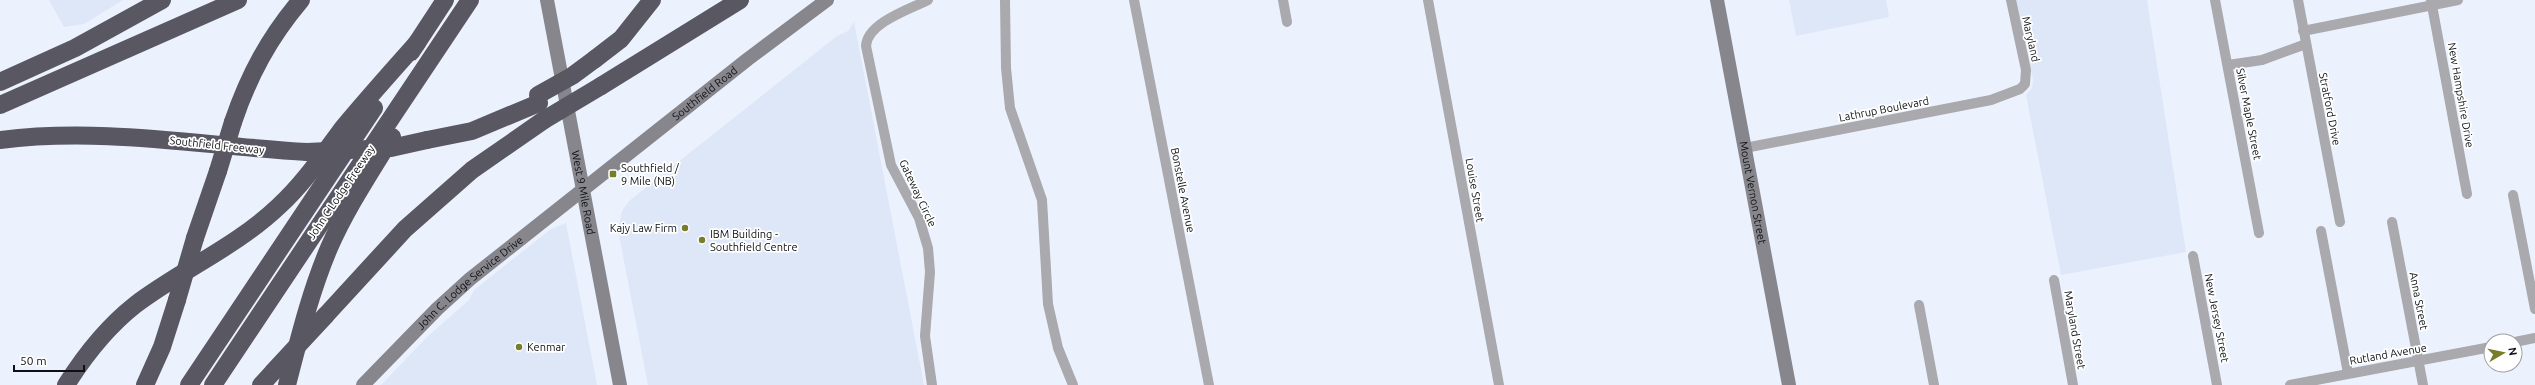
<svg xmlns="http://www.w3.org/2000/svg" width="2535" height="385" viewBox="0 0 2535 385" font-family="Ubuntu,sans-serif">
	<rect width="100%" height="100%" fill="#ecf2fd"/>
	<g fill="#dde7f8">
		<path d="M49,0H123L84,24L64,27Z"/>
		<path d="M1789,0H1886L1889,17L1796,36Z"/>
		<path d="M2015,0H2147L2186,252L2061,275L2026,95L2032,88L2033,79Z"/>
		<path d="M854,22L924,385H648L618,230L622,211L629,201L837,36L848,31Z"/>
		<path d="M566,223L597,385H381L427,337L469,300L474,290L551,229Z"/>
	</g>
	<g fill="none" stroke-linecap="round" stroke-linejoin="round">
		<g stroke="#a9a9ae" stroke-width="10">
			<path d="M928,0C910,9 867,23 866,46L891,165L919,218L928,248L930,272L925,336L932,385"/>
			<path d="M1005,0L1006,68L1010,108L1042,200L1048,304L1058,348L1073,385"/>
			<path d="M1134,0L1209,385"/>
			<path d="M1283,0L1287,22"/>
			<path d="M1428,0L1499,385"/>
			<path d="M2215,0L2259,233"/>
			<path d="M2298,0L2340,222"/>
			<path d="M2431,0L2467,194"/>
			<path d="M2303,31L2458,0"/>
			<path d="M2228,65L2262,60L2306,44"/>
			<path d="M1745,148L1991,100L2020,89L2025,84L2026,70L2011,0"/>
			<path d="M2513,195L2535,309"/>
			<path d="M2392,222L2423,385"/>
			<path d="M2321,231L2348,373"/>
			<path d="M2193,256L2217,385"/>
			<path d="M2054,280L2073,385"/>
			<path d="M1919,305L1934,385"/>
			<path d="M2515,342L2535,338"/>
			<path d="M2290,385L2491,347"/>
		</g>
		<g stroke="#87868d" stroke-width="14">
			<path id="s1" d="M547,0L620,385"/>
			<path id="s2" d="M1717,0L1789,385"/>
			<path id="s3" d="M363,385L437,309L470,279L748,59L827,0"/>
		</g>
		<g stroke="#595762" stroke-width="18">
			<path d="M411,52L445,0"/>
			<path d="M595,59L621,39L652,0"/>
			<path d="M0,82L75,48L162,0"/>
			<path d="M601,86L740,0"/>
			<path d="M0,105L238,0"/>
			<path d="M233,122C249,75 269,38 301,0"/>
			<path d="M0,140C102,127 204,146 307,152"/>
			<path d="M427,140L472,131L539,103"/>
			<path d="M195,238L218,171"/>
			<path d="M326,315L405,229L472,170L544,120"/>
			<path d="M66,385C85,355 107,327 135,305C181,270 236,247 279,206C304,183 322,156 342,129C366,100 392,71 417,43"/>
			<path d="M145,385L162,347L177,300"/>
			<path d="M189,385L374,108"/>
			<path d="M213,385L470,0"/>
			<path d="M261,385L273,372"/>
			<path d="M287,385C299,339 310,293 329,248C346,209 370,173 392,137"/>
		</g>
		<g stroke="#595762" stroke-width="18">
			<path d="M538,95L572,76L595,59"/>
			<path d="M544,120L601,86"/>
			<path d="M307,152L391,148L427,140"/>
			<path d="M218,171L233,122"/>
			<path d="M177,300L195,238"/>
			<path d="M273,372L326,315"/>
		</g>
	</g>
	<g fill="#767e29" stroke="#fff" stroke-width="1.5">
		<rect x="609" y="170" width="8" height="8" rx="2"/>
		<circle cx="685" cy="228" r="4"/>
		<circle cx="702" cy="240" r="4"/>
		<circle cx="519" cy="347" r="4"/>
	</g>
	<g text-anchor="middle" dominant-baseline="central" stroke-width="3.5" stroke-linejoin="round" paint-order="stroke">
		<g font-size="11" fill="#0e1013" stroke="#fff">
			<text transform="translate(2031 39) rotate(77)">Maryland</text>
			<text stroke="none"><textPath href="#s3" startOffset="450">Southfield Road</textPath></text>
			<text transform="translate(2461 95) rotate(80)">New Hampshire Drive</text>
			<text transform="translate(1884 109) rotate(-11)">Lathrup Boulevard</text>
			<text transform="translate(2330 109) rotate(79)">Stratford Drive</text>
			<text transform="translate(2249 114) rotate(79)">Silver Maple Street</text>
			<text transform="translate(217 145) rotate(6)">Southfield Freeway</text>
			<text transform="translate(1183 190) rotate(79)">Bonstelle Avenue</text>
			<text transform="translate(1475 190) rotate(80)">Louise Street</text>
			<text transform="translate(341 192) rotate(-56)">John C Lodge Freeway</text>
			<text stroke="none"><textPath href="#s1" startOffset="196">West 9 Mile Road</textPath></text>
			<text stroke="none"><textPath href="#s2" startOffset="196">Mount Vernon Street</textPath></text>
			<text transform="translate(918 193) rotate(65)">Gateway Circle</text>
			<text stroke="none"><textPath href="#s3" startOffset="148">John C. Lodge Service Drive</textPath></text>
			<text transform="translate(2419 301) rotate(79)">Anna Street</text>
			<text transform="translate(2217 318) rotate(79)">New Jersey Street</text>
			<text transform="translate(2075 330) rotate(80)">Maryland Street</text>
			<text transform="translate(2388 354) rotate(-10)">Rutland Avenue</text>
		</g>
		<g font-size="11" fill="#0e1013" stroke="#fff" text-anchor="start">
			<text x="621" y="168">Southfield /<tspan x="621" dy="13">9 Mile (NB)</tspan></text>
			<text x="677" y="228" text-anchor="end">Kajy Law Firm</text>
			<text x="710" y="234">IBM Building -<tspan x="710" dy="13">Southfield Centre</tspan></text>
			<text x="527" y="347">Kenmar</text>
		</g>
	</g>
	<g transform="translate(2503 353) rotate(81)"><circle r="19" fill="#ffffff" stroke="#9f9fa1"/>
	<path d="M0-3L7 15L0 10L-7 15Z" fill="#767e29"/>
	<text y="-6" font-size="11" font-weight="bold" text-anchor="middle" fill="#0e1013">N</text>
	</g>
	<path d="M14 365v6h70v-6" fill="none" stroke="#0e1013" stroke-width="2"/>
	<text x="20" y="365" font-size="12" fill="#0e1013" stroke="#ffffff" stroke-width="3" paint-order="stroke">50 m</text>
</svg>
